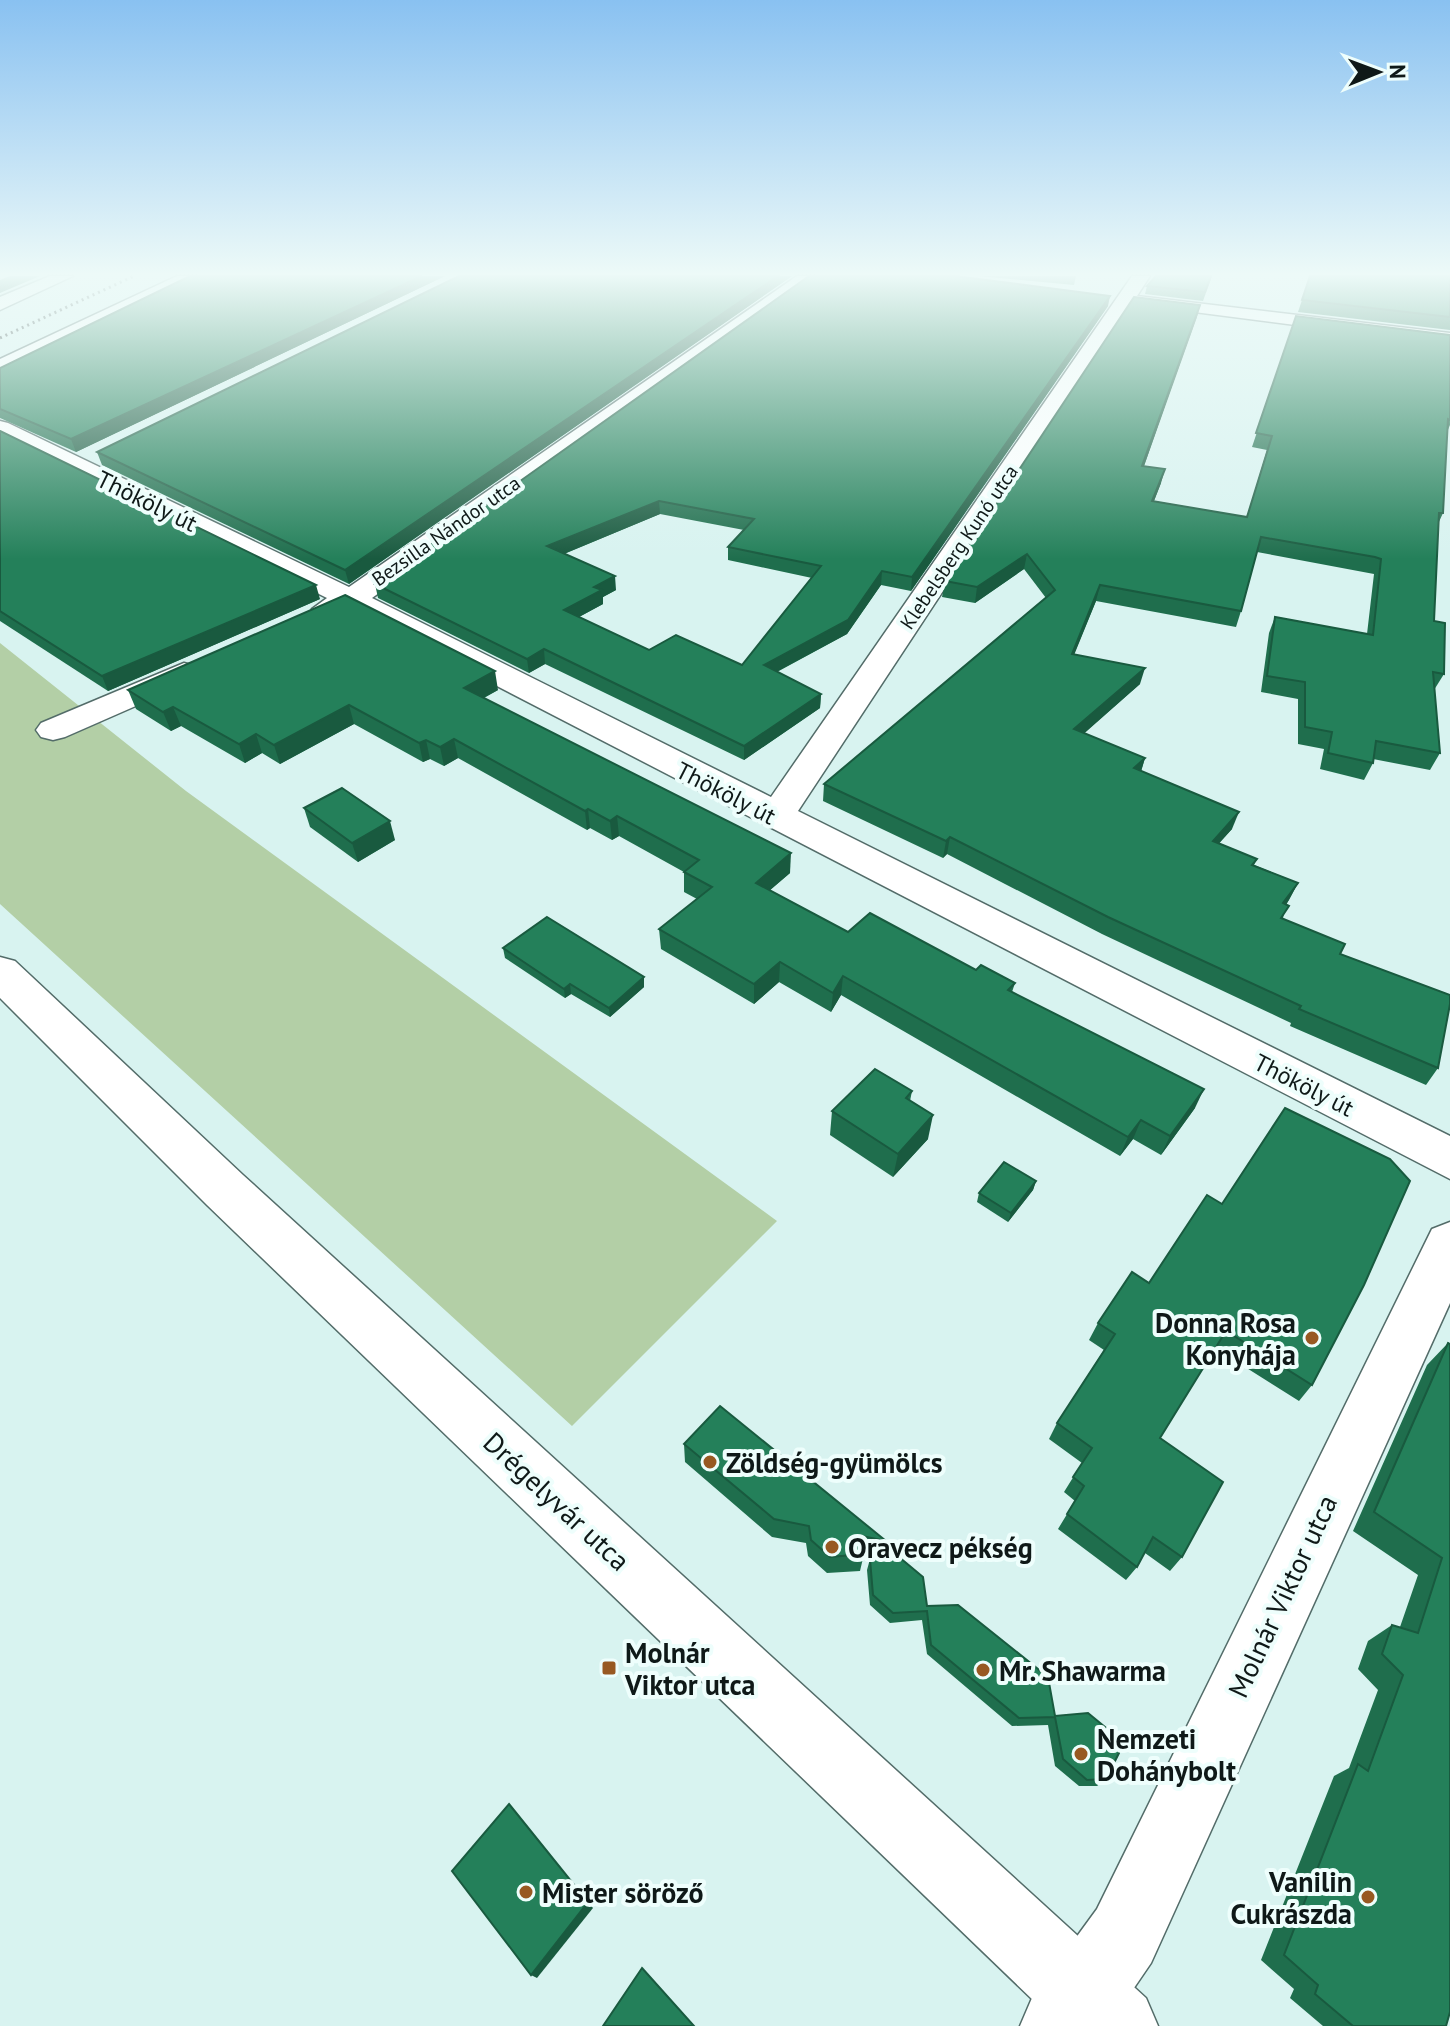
<svg xmlns="http://www.w3.org/2000/svg" width="1450" height="2026" viewBox="0 0 1450 2026" font-family="'PT Sans',sans-serif">
	<rect width="100%" height="100%" fill="#d8f3f0"/>
	<path fill="#b3cfa6" d="M0,643L186,791L777,1221L572,1426L0,904Z"/>
	<g fill="none" stroke-linecap="round" stroke-linejoin="round">
		<g stroke="#536c69" stroke-width="3">
			<g id="minor">
				<path d="M50,276H73L0,310V297Z"/>
				<path d="M177,276H199L0,373V359Z"/>
				<path d="M797,276H817L372,598L771,797L1132,276H1150L1137,296L1450,333V345L1132,304L798,811L1450,1136V1179L350,610L327,618L317,615L312,609L327,598L0,437V421L8,423L349,587Z"/>
				<path d="M184,663L195,666L200,673L195,680L65,737L53,740L41,737L36,730L41,723Z"/>
				<path d="M1450,1222V1303L1151,1963L1108,2026H1020L1032,1998L1097,1909L1432,1229Z"/>
			</g>
		</g>
		<g stroke="#536c69" stroke-width="3">
			<path id="secondary" d="M0,957L15,961L243,1175L1146,1998L1158,2026H1060L207,1205L0,998Z"/>
		</g>
		<use href="#minor" fill="#fff" fill-rule="evenodd"/>
		<use href="#secondary" fill="#fff" fill-rule="evenodd"/>
		<path stroke="#232f2e" stroke-width="3" stroke-dasharray="2 4" stroke-linecap="butt" d="M0,338L134,276"/>
	</g>
	<g fill="#1f6e4d" fill-rule="evenodd">
		<path d="M190,276H445L76,452L0,418V368Z"/>
		<path d="M459,276H792L349,584L102,465L97,452Z"/>
		<path d="M978,276H1076L1074,285Z"/>
		<path d="M1212,276L1203,301L1145,294L1147,286Z"/>
		<path d="M1310,276H1450V330L1298,312Z"/>
		<path d="M1200,305L1144,466L1161,483L1154,501L1247,517L1267,450L1252,447L1296,316L1450,335V425L1447,432L1443,513L1438,524L1434,621L1444,674L1434,690L1440,753L1430,770L1373,759V763L1364,780L1320,769L1324,749L1298,744V699L1261,692L1269,633L1275,617L1367,634L1374,574L1257,552L1241,611L1236,627L1096,601L1074,654L1140,684L1084,733L1145,758L1141,771L1232,829L1219,843L1257,859L1254,865L1298,883L1286,905L1283,918L1340,954L1438,1068L1426,1085L1290,1026L1291,1023L1102,934L947,854L943,858L823,801L824,784L1046,598L1024,569L975,603L942,597L945,581Z"/>
		<path d="M1108,306L911,591L881,585L847,634L777,672L821,694L820,708L744,760L545,664L529,673L378,598L375,584ZM660,514L744,530L728,547V560L812,578L742,665L649,650L579,617L603,604V597L616,590L564,554Z"/>
		<path d="M0,431L320,599L108,691L0,621Z"/>
		<path d="M128,690H498L484,698L790,873L770,890L848,932L976,970L1015,983L1012,992L1195,1108L1161,1155L1133,1139L1120,1156L841,995L831,1012L779,982L754,1004L661,949L659,929L697,899L684,892V872L619,836L612,840L590,828L587,830L458,758L444,766L430,759L423,762L354,724L280,764L262,753L245,763L181,726L171,731L136,709Z"/>
		<path d="M304,808L395,840L358,862L310,827Z"/>
		<path d="M503,948L644,977V987L610,1017L571,994L565,998L505,958Z"/>
		<path d="M912,1091L910,1101L928,1139L893,1177L830,1135L832,1111Z"/>
		<path d="M1036,1181L1033,1190L1008,1222L977,1202L979,1193Z"/>
		<path d="M1132,1272L1312,1385L1299,1401L1215,1348L1160,1438L1182,1557L1170,1571L1145,1553L1137,1567L1126,1580L1058,1529L1075,1501L1064,1492L1082,1463L1049,1439L1057,1423L1104,1350L1089,1340L1098,1323Z"/>
		<path d="M1448,1343L1446,2026H1323L1290,1998L1294,1989L1261,1960L1334,1776L1349,1768L1378,1690L1358,1669L1368,1641L1392,1625L1400,1627L1418,1575L1353,1531L1427,1365Z"/>
		<path d="M684,1444L886,1541L881,1557L864,1554L860,1571L827,1573L808,1556L806,1543L772,1537L685,1462Z"/>
		<path d="M870,1559L927,1606L1055,1716L1106,1779L1097,1786H1079L1055,1766L1048,1725L1012,1726L927,1654L922,1620L890,1623L870,1605L867,1570Z"/>
	</g>
	<g fill="#195a3f">
		<path d="M10,276H40L0,293V280Z"/>
		<path d="M422,276H445L76,452L71,439Z"/>
		<path d="M778,276H792L349,584L345,570Z"/>
		<path d="M1110,296L1108,306L911,591L912,577Z"/>
		<path d="M1200,305L1197,317L1139,480L1142,466Z"/>
		<path d="M1165,469L1161,483L1148,516L1152,501Z"/>
		<path d="M659,501L660,514L549,560L547,546Z"/>
		<path d="M1027,554L1024,569L975,603L977,587Z"/>
		<path d="M882,571L881,585L847,634L763,679L764,665Z"/>
		<path d="M615,576L616,590L603,597V604L566,624L564,610L594,587Z"/>
		<path d="M316,585L320,599L108,691L102,676Z"/>
		<path d="M1100,585L1096,601L1068,670L1072,654Z"/>
		<path d="M544,649L545,664L529,673L527,659Z"/>
		<path d="M1145,668L1140,684L1070,746L1074,729Z"/>
		<path d="M495,671L498,690L468,706L464,688Z"/>
		<path d="M821,694L820,708L744,760V746Z"/>
		<path d="M349,705L354,724L280,764L274,745Z"/>
		<path d="M173,707L181,726L171,731L163,712Z"/>
		<path d="M256,734L262,753L245,763L239,744Z"/>
		<path d="M454,739L458,758L444,766L440,747Z"/>
		<path d="M426,740L430,759L423,762L419,743Z"/>
		<path d="M1145,758L1140,775L1134,768Z"/>
		<path d="M588,809L590,828L587,830L585,811Z"/>
		<path d="M1239,812L1232,829L1206,858L1213,841Z"/>
		<path d="M617,816L619,836L612,840L610,821Z"/>
		<path d="M390,821L395,840L358,862L352,843Z"/>
		<path d="M950,837L947,854L943,858L946,841Z"/>
		<path d="M791,853L790,873L756,902V883Z"/>
		<path d="M1298,883L1289,900L1275,920L1283,903Z"/>
		<path d="M780,962L779,982L754,1004V984Z"/>
		<path d="M843,976L841,995L831,1012L833,993Z"/>
		<path d="M644,977V987L610,1017L609,1008Z"/>
		<path d="M570,984L571,994L565,998L564,989Z"/>
		<path d="M1204,1089L1195,1108L1161,1155L1170,1136Z"/>
		<path d="M933,1115L928,1139L893,1177L898,1154Z"/>
		<path d="M1141,1120L1133,1139L1120,1156L1128,1137Z"/>
		<path d="M1036,1181L1033,1190L1008,1222L1011,1213Z"/>
		<path d="M588,1902L593,1908L537,1978L531,1975Z"/>
	</g>
	<g fill="#24805a" stroke="#195a3f" stroke-width="2" fill-rule="evenodd">
		<path d="M190,276H422L71,439L0,409V368Z"/>
		<path d="M459,276H778L345,570L97,452Z"/>
		<path d="M809,276H955L1110,296L912,577L882,571L848,620L764,665L821,694L744,746L544,649L527,659L375,584ZM659,501L754,519L728,547L821,566L742,665L676,635L649,650L564,610L602,590L594,587L615,576L547,546Z"/>
		<path d="M1156,276H1211L1205,292L1147,286Z"/>
		<path d="M1310,276H1450V317L1302,300Z"/>
		<path d="M1134,297L1200,305L1142,466L1165,469L1152,501L1247,517L1272,436L1256,433L1296,316L1450,335V420L1448,419L1443,513H1439L1434,621L1445,623L1444,674L1433,672L1440,753L1376,741L1373,763L1328,753L1332,732L1305,727V682L1267,676L1275,617L1373,635L1381,559L1375,557L1261,537L1241,611L1100,585L1072,654L1145,668L1074,729L1145,758L1134,768L1239,812L1213,841L1257,859L1252,865L1298,883L1283,903L1289,906L1281,918L1345,944L1340,954L1450,995V1004L1438,1068L1299,1009L1301,1006L1108,917L950,837L946,841L824,784L1055,590L1027,554L977,587L945,581Z"/>
		<path d="M0,431L316,585L102,676L0,611Z"/>
		<path d="M345,595L495,671L464,688L791,853L756,883L848,932L870,913L976,970L981,965L1015,983L1008,990L1204,1089L1170,1136L1141,1120L1128,1137L843,976L833,993L780,962L754,984L659,929L712,887L684,872L699,860L617,816L610,821L588,809L585,811L454,739L440,747L426,740L419,743L349,705L274,745L256,734L239,744L173,707L163,712L128,690Z"/>
		<path d="M342,788L390,821L352,843L304,808Z"/>
		<path d="M547,917L644,977L609,1008L570,984L564,989L503,948Z"/>
		<path d="M875,1069L912,1091L906,1098L933,1115L898,1154L832,1111Z"/>
		<path d="M1285,1108L1390,1159L1410,1181L1364,1285L1312,1385L1226,1331L1160,1438L1223,1482L1182,1557L1153,1537L1137,1567L1067,1514L1084,1486L1073,1477L1092,1448L1057,1423L1115,1334L1098,1323L1132,1272L1149,1283L1207,1195L1222,1204Z"/>
		<path d="M1004,1162L1036,1181L1011,1213L979,1193Z"/>
		<path d="M1448,1343L1450,1344V2012L1446,2026H1353L1315,1994L1318,1985L1284,1955L1358,1764L1368,1771L1403,1675L1382,1654L1392,1625L1418,1633L1442,1558L1374,1512Z"/>
		<path d="M720,1406L886,1541L862,1536L864,1554L830,1557L811,1540L809,1526L774,1519L684,1444Z"/>
		<path d="M899,1557L923,1577L927,1606L958,1605L1048,1677L1055,1716L1088,1713L1116,1736L1119,1753L1106,1779L1087,1780L1063,1759L1055,1717L1019,1718L931,1645L927,1611L893,1613L873,1595L870,1559Z"/>
		<path d="M509,1804L588,1902L531,1975L452,1871Z"/>
		<path d="M642,1968L694,2026H603Z"/>
	</g>
	<linearGradient id="sky" x2="0" y2="1"><stop stop-color="#89c1f1"/><stop offset="0.49" stop-color="#edfaf8"/><stop offset="1" stop-color="#edfaf8" stop-opacity="0"/></linearGradient>
	<rect width="1450" height="559" fill="url(#sky)"/>
	<g fill="#985922" stroke="#eefefc" stroke-width="3">
		<circle cx="1312" cy="1338" r="8"/>
		<circle cx="710" cy="1462" r="8"/>
		<circle cx="832" cy="1547" r="8"/>
		<rect x="601" y="1660" width="16" height="16" rx="4"/>
		<circle cx="983" cy="1670" r="8"/>
		<circle cx="1081" cy="1754" r="8"/>
		<circle cx="526" cy="1892" r="8"/>
		<circle cx="1368" cy="1897" r="8"/>
	</g>
	<g text-anchor="middle" dominant-baseline="central" stroke-width="8" stroke-linejoin="round" paint-order="stroke">
		<g font-size="20" fill="#0f1918" stroke="#eefefc">
			<text transform="translate(446 531) rotate(-35)">Bezsilla Nándor utca</text>
			<text transform="translate(959 547) rotate(-56)">Klebelsberg Kunó utca</text>
		</g>
		<g font-size="24" fill="#0f1918" stroke="#eefefc">
			<text transform="translate(147 501) rotate(26)">Thököly út</text>
			<text transform="translate(726 793) rotate(27)">Thököly út</text>
			<text transform="translate(1304 1085) rotate(27)">Thököly út</text>
		</g>
		<g font-size="28" font-weight="bold" fill="#0f1918" stroke="#eefefc" text-anchor="start">
			<text x="1296" y="1322" text-anchor="end">Donna Rosa<tspan x="1296" dy="32">Konyhája</tspan></text>
			<text x="726" y="1462">Zöldség-gyümölcs</text>
			<text x="848" y="1547">Oravecz pékség</text>
			<text x="625" y="1652">Molnár<tspan x="625" dy="32">Viktor utca</tspan></text>
			<text x="999" y="1670">Mr. Shawarma</text>
			<text x="1097" y="1738">Nemzeti<tspan x="1097" dy="32">Dohánybolt</tspan></text>
			<text x="1352" y="1881" text-anchor="end">Vanilin<tspan x="1352" dy="32">Cukrászda</tspan></text>
			<text x="542" y="1892">Mister söröző</text>
		</g>
		<g font-size="28" fill="#0f1918" stroke="#eefefc">
			<text transform="translate(557 1501) rotate(43)">Drégelyvár utca</text>
			<text transform="translate(1282 1596) rotate(-65)">Molnár Viktor utca</text>
		</g>
	</g>
	<g transform="translate(1378 72) rotate(89)" stroke="#eefefc" stroke-width="6" paint-order="stroke">
	<path d="M0-6L14 30L0 20L-14 30Z" fill="#0f1918"/>
	<text y="-12" font-size="22" font-weight="bold" text-anchor="middle" fill="#0f1918">N</text>
	</g>
</svg>
